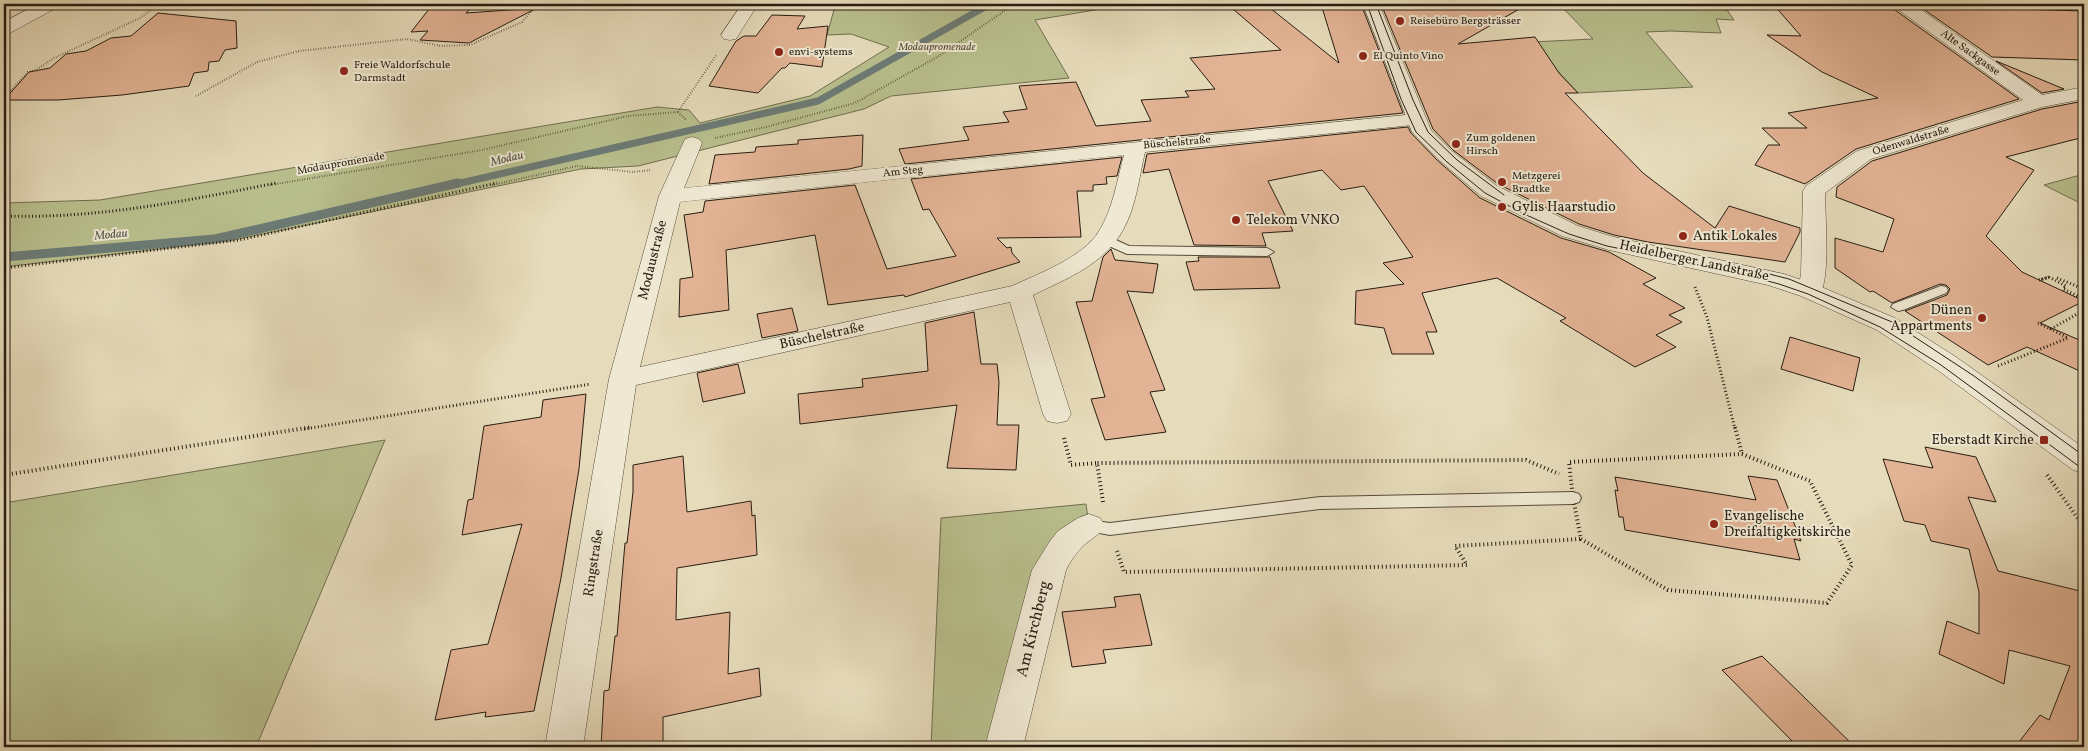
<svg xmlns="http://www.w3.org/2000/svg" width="2088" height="751" viewBox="0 0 2088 751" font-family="Vollkorn,serif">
	<rect width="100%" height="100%" fill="#e6dbba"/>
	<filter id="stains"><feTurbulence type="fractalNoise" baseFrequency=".004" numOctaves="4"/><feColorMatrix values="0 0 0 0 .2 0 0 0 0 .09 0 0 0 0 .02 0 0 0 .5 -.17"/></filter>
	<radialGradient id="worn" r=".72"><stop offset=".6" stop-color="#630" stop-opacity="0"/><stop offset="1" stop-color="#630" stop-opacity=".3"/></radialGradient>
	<g fill="#b8bf8d" stroke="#706e50">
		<path d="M830,4H1131L1035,20L1069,78L891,96L864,109L638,166L581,169L229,241L4,267V203L100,200L657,107L689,110L700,123L810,96L889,47L851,34L827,35L835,6Z"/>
		<path d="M1559,4H1723L1734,20L1716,19L1721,33L1671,31L1646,32L1693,87L1578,93L1531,42L1593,39Z"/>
		<path d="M2084,174V205L2044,185Z"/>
		<path d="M385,440L256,747H4V503Z"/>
		<path d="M1086,504L1089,526L1049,570L1004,747H931L941,518Z"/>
	</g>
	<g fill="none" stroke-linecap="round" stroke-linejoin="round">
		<path stroke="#6b7b76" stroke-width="7" d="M452,185L818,101L990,4"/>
		<path stroke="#6b7b76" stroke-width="9" d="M4,257L215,239L458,183"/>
	</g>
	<g fill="#e2b394" stroke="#271d12">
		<path d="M433,4H476L466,13L537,8L469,43L420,40L428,31L411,32Z"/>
		<path d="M1227,4H1265L1339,63L1321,4H1361L1403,113L905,164L899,149L969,140L963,127L1009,122L1003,112L1027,109L1019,86L1076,82L1096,126L1151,121L1141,100L1189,97L1185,91L1215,89L1190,58L1281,50Z"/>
		<path d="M1381,4H1528L1458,44L1535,37L1559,73L1578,93H1565L1643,173L1715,228L1729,206L1800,228V232L1785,262L1648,242L1614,235L1579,224L1498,184L1453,150L1433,129Z"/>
		<path d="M1773,4L1867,7L1864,4L1892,5L1895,10L2019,99L1856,149L1805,184L1755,165L1768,145H1780L1762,128H1807L1788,113L1878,98L1822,72L1767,35L1801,36Z"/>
		<path d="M1919,6L2084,11V60L1992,57Z"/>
		<path d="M158,13L236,21L237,48L225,50L219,61L209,62L208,71L194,73L189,86L122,95L58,100H4L29,72L50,68L66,54L86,51L111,38L131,36Z"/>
		<path d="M772,15L805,16L797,29L828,26L822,67L790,63L785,68H782L758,93L709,86L736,41L744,36H756Z"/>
		<path d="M1996,61L2064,89L2042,93Z"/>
		<path d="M2084,101V137L2006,157L2034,170L1986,236L2022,272L2084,301L2040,323L2084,342V373L2027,347L1988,365L1905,311L1947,295L1950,289L1946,285L1940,284L1892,303L1873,291L1870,292L1835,268V238L1883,252L1894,219L1836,197L1837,187L1872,161L2042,109Z"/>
		<path d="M1408,127L1411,133L1437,160L1480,198L1561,238L1609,252L1656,278L1643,284L1685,308L1669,315L1682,322L1656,335L1676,347L1635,367L1560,321L1566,318L1497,278L1422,293L1437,332H1426L1434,354H1392L1384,328L1355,324L1356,291L1404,284L1383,263L1413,257L1364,186L1341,190L1322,170L1268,181L1293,231L1262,233L1266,246L1194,245L1169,169L1143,173L1147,154Z"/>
		<path d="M863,135L862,166L849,169L709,184L715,155L755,152L756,147L798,144V140Z"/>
		<path d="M1122,157L1117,176L1106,177L1107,184L1093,185V191H1077L1081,237L997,238L1007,248L1011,247L1012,253L1020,262L905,297L904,295L828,305L815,235L726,250L729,310L679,317L680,279L693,277L684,215L703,212L705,201L855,185L887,269L956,256L929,209L923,210L911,179Z"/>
		<path d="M1111,249L1115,260L1158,264L1153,293L1127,291L1165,390L1150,392L1166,432L1105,440L1091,399L1105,397L1076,302L1092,301L1103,257Z"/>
		<path d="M1198,257H1270L1280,288L1194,290L1186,262L1199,261Z"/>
		<path d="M792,308L798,331L762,338L757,314Z"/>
		<path d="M974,312L981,364H997L999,382L997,425H1019L1016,470L947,468L957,405L800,424L798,394L863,387L862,379L928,371L925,323Z"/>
		<path d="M1790,337L1860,358L1853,391L1781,369Z"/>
		<path d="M738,364L745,393L703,402L697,373Z"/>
		<path d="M586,394L579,469L561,578L534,711L485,717L486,712L435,720L451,650L488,644L522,524L462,535L468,500L473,499L484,426L541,417L543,400Z"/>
		<path d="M1925,447L1976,457L1996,502L1968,497L1998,571L2084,592V747H2015L2040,715L2049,720L2070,666L2009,650L2004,684L1939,654L1947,621L1979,634V592L1969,549L1931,541L1925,525L1904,521L1883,459L1933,468Z"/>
		<path d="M683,456L687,512L751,501L752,516L755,515L757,555L677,568L676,620L730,612L728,674L759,668L761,696L663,717V747H601L604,691L609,690L615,636H617L625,543H627L633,492V465Z"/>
		<path d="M1748,476L1777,480L1801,541L1794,539L1800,560L1625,530L1623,517H1619L1615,490L1618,491L1615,477L1756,500Z"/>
		<path d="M1140,594L1152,645L1103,650L1106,663L1072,667L1062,612L1116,607L1114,597Z"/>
		<path d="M1762,656L1855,747H1798L1722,670Z"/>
	</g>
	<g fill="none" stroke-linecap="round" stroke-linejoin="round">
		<g stroke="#574c3c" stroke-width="2">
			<g id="service">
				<path d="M1105,235L1129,246L1267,248L1274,252L1267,256L1127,254L1100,242L1099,239Z"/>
				<path d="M1941,286L1946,287L1948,290L1946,293L1903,310L1898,311L1891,307L1893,304Z"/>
				<path d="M1573,492L1579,494L1581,498L1579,502L1573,504L1320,509L1110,535L1083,530L1080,526L1083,522L1089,520L1110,523L1320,497Z"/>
			</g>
		</g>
		<g stroke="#574c3c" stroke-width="1">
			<g id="minor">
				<path d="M38,4H58L56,8L10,33L4,34V22Z"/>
				<path d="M742,4H758L736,39L730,40L724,39L721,35Z"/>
				<path d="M1894,4H1913L2042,95L2084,87V99L2042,107L1871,159L1825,193C1825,216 1831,279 1819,296L1810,299L1801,296L1797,291L1801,275L1803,191L1806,186L1857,151L2023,100L1896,8Z"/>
				<path d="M1416,114L1423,116L1426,120L1423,124L1145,152C1139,178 1136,207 1123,230C1105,264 1066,279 1033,295L1071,414L1067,421L1057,423L1047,421L1043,414L1010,302L636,385L583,747H545L609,379L659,196L685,139L692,137L699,139L702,143L684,188ZM1124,155C1117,180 1113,209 1099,231C1084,257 1038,274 1012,286L640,367L680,202Z"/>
				<path d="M1089,514L1100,518L1105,526C1099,536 1090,539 1082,547C1075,554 1070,562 1066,570L1023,747H985L1032,570L1050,541L1058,531L1078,518Z"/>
			</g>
		</g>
		<g stroke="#574c3c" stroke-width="1">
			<path id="tertiary" d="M1363,4H1379L1431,130L1452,151L1497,186L1578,226L1614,237L1784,274L1819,286L1895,318L1956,357L2084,448V473L2073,470L1936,369L1877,330L1801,296L1768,285L1609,250L1562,236L1481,196L1438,159L1412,132Z"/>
		</g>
		<g stroke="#271d12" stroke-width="2" stroke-dasharray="0.5 2" stroke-linecap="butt">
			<path d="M196,96L257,62L299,51L407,39L441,46L470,45L522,22L538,4"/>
			<path d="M4,98L28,72L36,70L54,58L138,19L160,4"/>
			<path d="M678,112L686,120"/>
			<path d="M678,112L717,54"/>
			<path d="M715,138L766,127L855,103L939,56L1014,4"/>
			<path d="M270,185L482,150L628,116L678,112"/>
			<path d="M492,185L577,166L633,172L652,170"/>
		</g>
		<g stroke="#271d12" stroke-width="3" stroke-dasharray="1 2.5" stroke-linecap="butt">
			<path d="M4,216C97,219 185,201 276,183"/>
			<path d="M4,268L239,240L497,183"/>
			<path d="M2049,277L2066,286L2063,289L2084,299"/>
			<path d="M2057,278L2084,289"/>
			<path d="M2039,280L2049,277L2040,280"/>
			<path d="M1695,287L1707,317L1735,429"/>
			<path d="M2038,323L2051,329"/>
			<path d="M1998,366L2068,338L2051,329L2084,310"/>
			<path d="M304,429L591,384"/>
		</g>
		<g stroke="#271d12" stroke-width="4" stroke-dasharray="1 3" stroke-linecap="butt">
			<path d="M1735,427L1742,454"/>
			<path d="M1064,438L1071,465L1097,463"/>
			<path d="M1742,454L1810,481L1852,565L1827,603L1668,590L1581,539L1573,498L1569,462Z"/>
			<path d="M4,475L312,427"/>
			<path d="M2047,475L2084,527"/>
			<path d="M1103,502L1097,463L1526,460L1559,474"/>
			<path d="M1117,551L1124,572L1467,565L1455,546L1581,539"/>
		</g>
		<use href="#service" fill="#efe8d2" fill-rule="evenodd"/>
		<use href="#minor" fill="#efe8d2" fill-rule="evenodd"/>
		<use href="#tertiary" fill="#efe8d2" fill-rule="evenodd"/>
		<g stroke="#271d12" stroke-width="1">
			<path d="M1367,4L1401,99L1416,132L1447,162L1485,193L1524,214L1569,234L1607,246L1737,273L1779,284L1808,294L1880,327L1941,365L2084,470"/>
			<path d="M1376,4L1413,100L1428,132L1457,160L1504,195"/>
			<path d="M1734,265L1789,279L1892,322L1974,376L2084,456"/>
		</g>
	</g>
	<g fill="#8f2418" stroke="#efe8d2" stroke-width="2">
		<circle cx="1400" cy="21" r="5"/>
		<circle cx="779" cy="52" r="5"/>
		<circle cx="1363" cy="56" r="5"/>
		<circle cx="344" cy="71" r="5"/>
		<circle cx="1456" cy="144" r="5"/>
		<circle cx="1502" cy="182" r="5"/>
		<circle cx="1502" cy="207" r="5"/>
		<circle cx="1236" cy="220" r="5"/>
		<circle cx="1683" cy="236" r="5"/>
		<circle cx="1982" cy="318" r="5"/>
		<rect x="2039" y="435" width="10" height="10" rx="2.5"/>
		<circle cx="1714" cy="524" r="5"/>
	</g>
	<g text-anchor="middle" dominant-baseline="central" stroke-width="4" stroke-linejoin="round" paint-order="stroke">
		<g font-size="11" fill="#271d12" stroke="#efe8d2" text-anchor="start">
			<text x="1410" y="21">Reisebüro Bergsträsser</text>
			<text x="789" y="52">envi-systems</text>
			<text x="1373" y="56">El Quinto Vino</text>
			<text x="354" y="65">Freie Waldorfschule<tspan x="354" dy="13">Darmstadt</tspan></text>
			<text x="1466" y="138">Zum goldenen<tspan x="1466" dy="13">Hirsch</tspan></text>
			<text x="1512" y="176">Metzgerei<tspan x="1512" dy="13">Bradtke</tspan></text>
		</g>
		<g font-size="11" font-style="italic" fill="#524e37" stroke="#efe8d2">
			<text x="937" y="47">Modaupromenade</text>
		</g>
		<g font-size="11" fill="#271d12" stroke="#efe8d2">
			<text transform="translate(1970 53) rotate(36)">Alte Sackgasse</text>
			<text transform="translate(1911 141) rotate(-17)">Odenwaldstraße</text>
			<text transform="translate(1177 143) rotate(-5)">Büschelstraße</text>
			<text transform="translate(341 164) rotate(-10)">Modaupromenade</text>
			<text transform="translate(903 172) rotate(-6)">Am Steg</text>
		</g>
		<g font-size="12" font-style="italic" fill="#494c44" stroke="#efe8d2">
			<text transform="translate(507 159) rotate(-13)">Modau</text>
			<text transform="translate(111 235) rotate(-5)">Modau</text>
		</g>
		<g font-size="14" fill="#271d12" stroke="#efe8d2" text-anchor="start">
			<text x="1512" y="207">Gylis Haarstudio</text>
			<text x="1246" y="220">Telekom VNKO</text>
			<text x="1693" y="236">Antik Lokales</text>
			<text x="1972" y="310" text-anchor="end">Dünen<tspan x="1972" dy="16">Appartments</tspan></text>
			<text x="2034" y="440" text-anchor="end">Eberstadt Kirche</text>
			<text x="1724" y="516">Evangelische<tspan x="1724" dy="16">Dreifaltigkeitskirche</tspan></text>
		</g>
		<g font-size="14" fill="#271d12" stroke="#efe8d2">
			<text transform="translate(653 260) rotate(-76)">Modaustraße</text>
			<text transform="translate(1694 261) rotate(12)">Heidelberger Landstraße</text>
			<text transform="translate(822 336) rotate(-12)">Büschelstraße</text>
			<text transform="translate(594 563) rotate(-81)">Ringstraße</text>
		</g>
		<g font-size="16" fill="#271d12" stroke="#efe8d2">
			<text transform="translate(1034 629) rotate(-76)">Am Kirchberg</text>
		</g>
	</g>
	<rect width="2088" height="751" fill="none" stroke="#e6dbba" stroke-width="20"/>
	<rect x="5" y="5" width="2078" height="741" fill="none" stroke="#271d12" stroke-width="2.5"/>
	<rect x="10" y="10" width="2068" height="731" fill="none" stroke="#271d12"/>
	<rect width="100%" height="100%" filter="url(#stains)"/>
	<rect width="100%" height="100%" fill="url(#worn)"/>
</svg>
